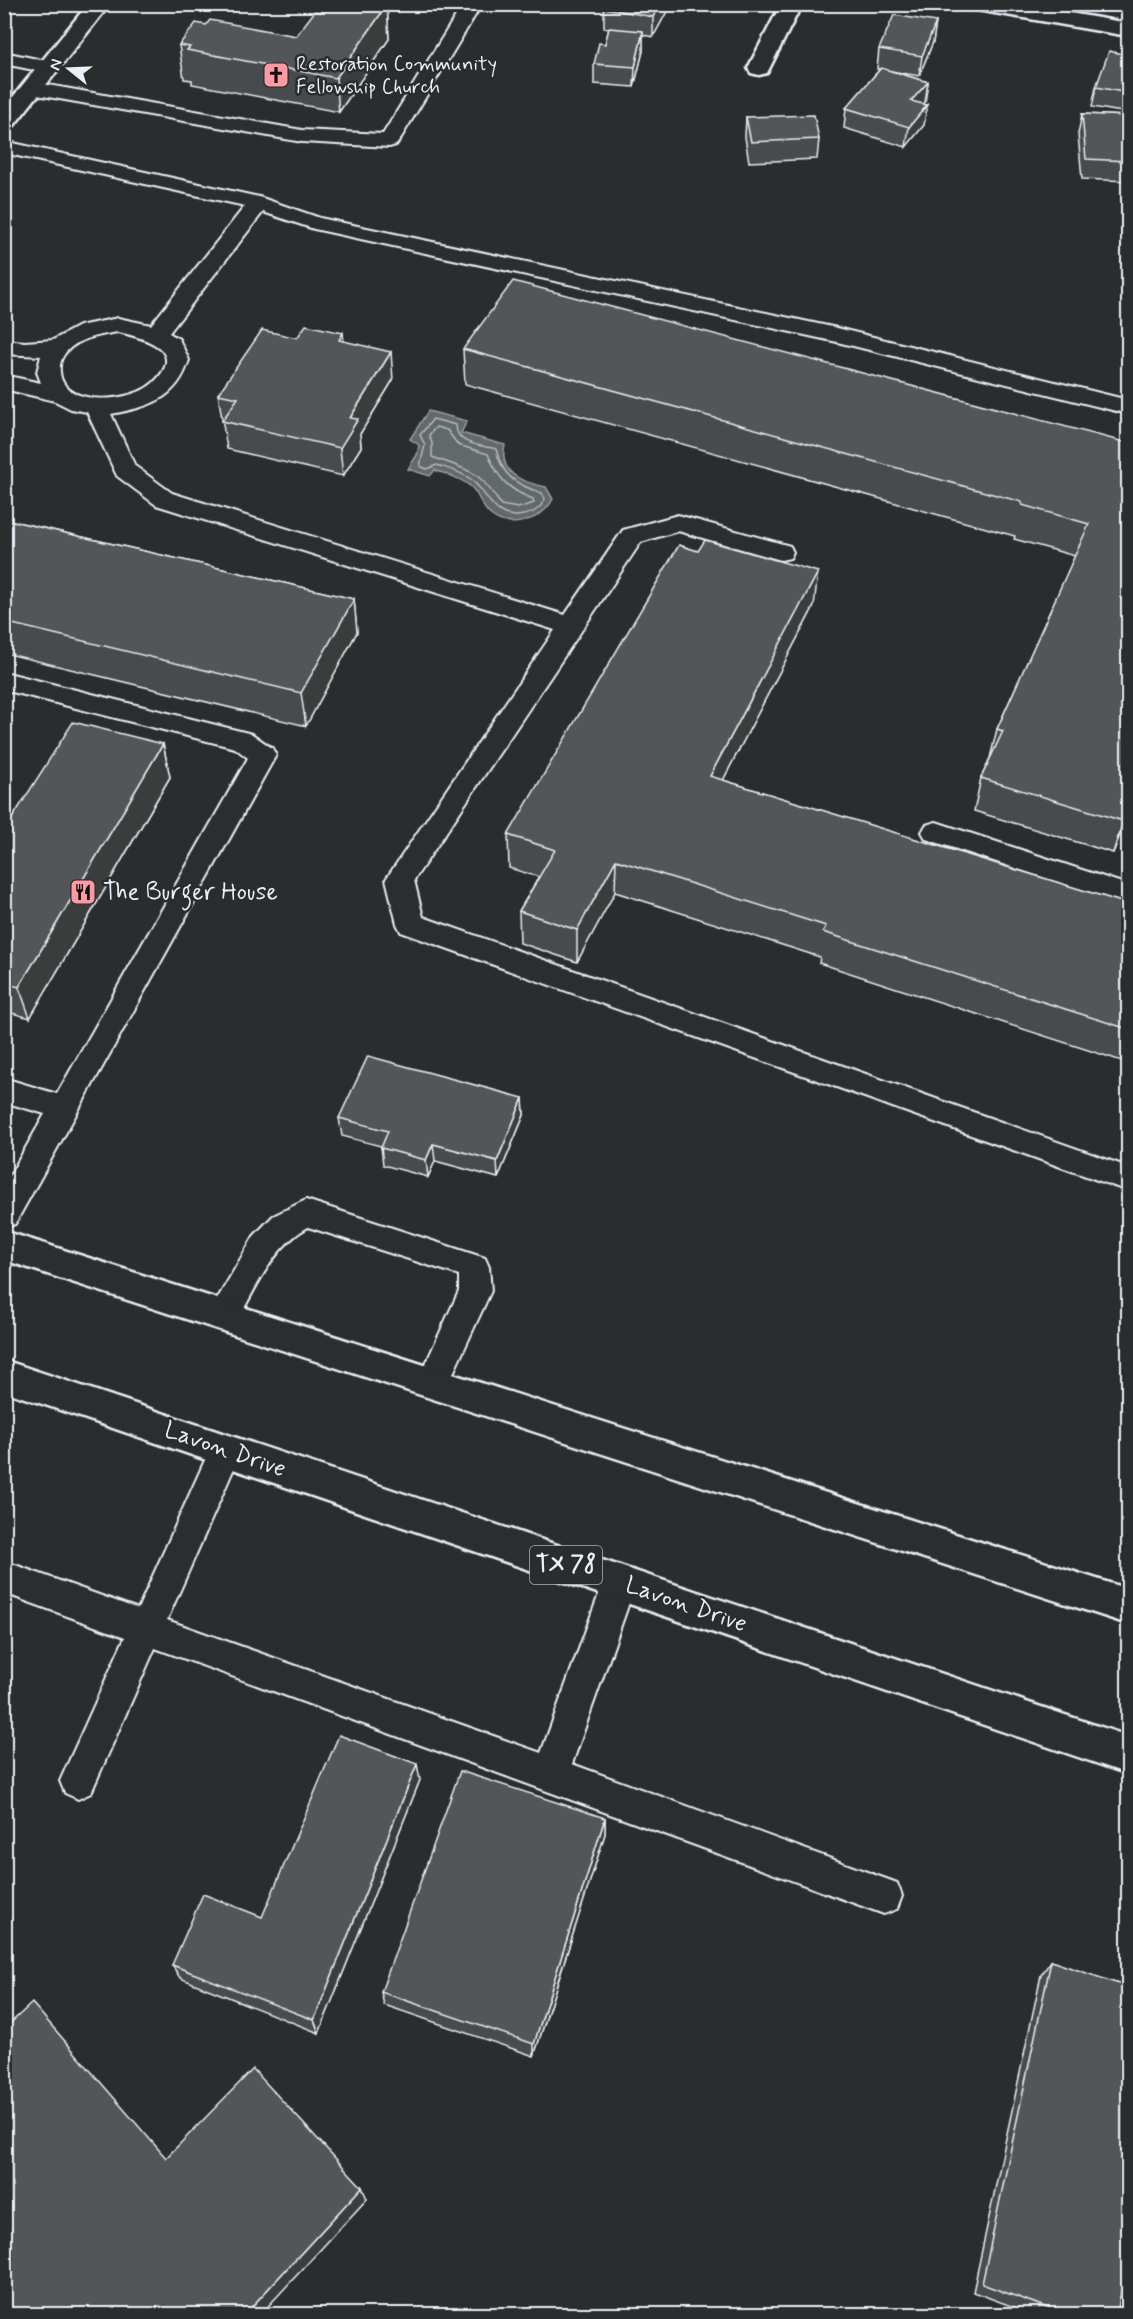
<svg xmlns="http://www.w3.org/2000/svg" width="1133" height="2319" viewBox="0 0 1133 2319" font-family="Mynerve,sans-serif">
	<rect width="100%" height="100%" fill="#2a2d2e"/>
	<filter id="ink" filterUnits="userSpaceOnUse"><feTurbulence type="fractalNoise" baseFrequency=".0167" numOctaves="2"/><feDisplacementMap in="SourceGraphic" scale="12" xChannelSelector="R" yChannelSelector="G"/><feConvolveMatrix kernelMatrix="1 2 1 2 8 2 1 2 1" color-interpolation-filters="sRGB"/></filter>
	<g filter="url(#ink)">
		<path fill="#63686b" stroke="#989fa3" stroke-width="1.5" d="M428,411L467,421L461,433L505,445C498,474 522,482 546,487L553,499C543,519 512,531 492,516C480,508 479,490 466,483C457,477 445,474 435,470L430,476L408,469L417,455L419,445L410,439Z"/>
		<g fill="none" stroke-linecap="round" stroke-linejoin="round">
			<g stroke="#b3bac0" stroke-width="1.5">
				<path d="M433,419L456,425C456,445 480,445 496,449C502,476 516,485 542,493L545,499C540,509 534,513 523,515C494,521 490,496 472,480C462,472 449,469 437,465L427,469L420,466L425,445L420,435Z"/>
				<path d="M436,427L447,430L458,445L488,454C498,478 508,490 533,499L534,503L518,508L501,505C478,469 471,471 432,457V443L429,435Z"/>
			</g>
			<g stroke="#e8f1f8" stroke-width="4">
				<g id="service">
					<path d="M463,4H482L399,141L396,145L389,147L302,142L31,94L24,92L21,88L24,84L31,82L302,130L383,134Z"/>
					<path d="M4,52L56,63L59,67L56,71L49,73L4,64Z"/>
					<path d="M4,141L259,197L320,218L837,328L1128,400V414L837,342L314,229L263,212L169,333L179,339L189,360C177,400 148,407 111,414L135,466L172,493L565,615L623,530L678,515L790,546L793,552L790,558L781,560L678,531L641,542L414,880L423,917L1128,1167V1191L401,932L397,924L386,879L555,630L156,505L117,476L87,412L71,409L55,401L4,389V375L41,383L37,372L41,356L4,354V340L25,342L53,340L79,326L118,318L151,325L245,206L4,153ZM118,332C145,338 188,350 153,383C144,391 131,395 120,397C99,401 62,399 60,372C59,364 62,356 67,351C81,337 100,335 118,332Z"/>
					<path d="M4,672L252,734L272,748L276,755L15,1224L4,1228V1186L45,1114L4,1102V1078L57,1094L248,758L235,748L4,690Z"/>
					<path d="M936,822L1128,885V905L926,839L922,832L926,825Z"/>
					<path d="M306,1200L485,1258L489,1267L491,1291L444,1393L433,1397L422,1393L417,1383L459,1291V1275L308,1227C272,1247 255,1290 235,1325L224,1329L213,1325L208,1315L254,1236L273,1216Z"/>
					<path d="M226,1435L238,1440L242,1450L167,1620L541,1753L607,1572L619,1567L631,1572L636,1583L572,1764L897,1883L902,1896L897,1909L884,1914L155,1648L91,1793L78,1799L65,1793L60,1781L125,1637L4,1593V1561L138,1609L214,1440Z"/>
				</g>
			</g>
			<g stroke="#e8f1f8" stroke-width="5">
				<g id="minor">
					<path d="M781,4H802L767,73L759,75L751,73L748,68Z"/>
					<path d="M967,4H1017L1128,23V36L977,10L969,9Z"/>
				</g>
			</g>
			<g stroke="#e8f1f8" stroke-width="5">
				<path id="secondary" d="M88,4H110L12,128L4,130V108Z"/>
			</g>
			<g stroke="#e8f1f8" stroke-width="5">
				<g id="primary">
					<path d="M4,1231L1128,1589V1624L4,1260Z"/>
					<path d="M4,1360L1128,1736V1774L4,1391Z"/>
				</g>
			</g>
			<use href="#service" fill="#2a2d2e" fill-rule="evenodd"/>
			<use href="#minor" fill="#2a2d2e" fill-rule="evenodd"/>
			<use href="#secondary" fill="#2a2d2e" fill-rule="evenodd"/>
			<use href="#primary" fill="#2a2d2e" fill-rule="evenodd"/>
		</g>
		<g fill="#474b4d" stroke="#e8f1f8" stroke-width="1.5">
			<path d="M671,4L653,37L643,35V51L634,87L594,84V64L605,44L609,29L604,28V8Z"/>
			<path d="M387,5L389,39L339,112L192,84V80L184,79L179,45L206,25L296,36L320,12Z"/>
			<path d="M936,22L933,42L919,76L891,71L928,82L925,102L923,104L927,105L924,125L906,147L844,128L846,108L880,69H877L879,49Z"/>
			<path d="M1128,55V113L1092,107L1096,87Z"/>
			<path d="M1082,114L1128,116V181L1082,179L1078,134Z"/>
			<path d="M746,117L819,139L817,159L749,162L745,137Z"/>
			<path d="M297,338L344,341L393,380L360,434L361,447L343,476L227,449L218,394Z"/>
			<path d="M463,349L1128,443V813L1113,853L974,811L981,778L990,758L997,729L1075,556L1014,539L1015,536L465,384Z"/>
			<path d="M4,519L354,599L357,632L306,726L4,653Z"/>
			<path d="M814,606L723,780L1128,904V1063L819,963L820,957L615,892L577,962L520,943L519,911L539,877L509,868L508,835Z"/>
			<path d="M163,744L170,777L30,1018L4,1011V831Z"/>
			<path d="M523,1098L524,1115L498,1178L435,1161L428,1177L383,1165L381,1146L342,1136L339,1118Z"/>
			<path d="M420,1780L319,2033L180,1978L172,1965L262,1917Z"/>
			<path d="M605,1818V1834L534,2056L384,2005L381,1992Z"/>
			<path d="M1051,1961L1117,2314H1033L973,2292L1041,1975Z"/>
		</g>
		<g fill="#3a3d3e" stroke="#e8f1f8" stroke-width="1.5">
			<path d="M660,4H671L653,37V17Z"/>
			<path d="M387,5L389,39L339,112L336,78Z"/>
			<path d="M936,22L933,42L919,76L922,56Z"/>
			<path d="M643,31V51L634,87L635,67Z"/>
			<path d="M928,82L925,102L909,121L911,101Z"/>
			<path d="M927,105L924,125L906,147L909,127Z"/>
			<path d="M343,333L346,361L339,340Z"/>
			<path d="M391,352L393,380L360,434L361,447L343,476L340,448L350,418Z"/>
			<path d="M818,572L814,606L708,809L710,776Z"/>
			<path d="M354,599L357,632L306,726L301,693Z"/>
			<path d="M163,744L170,777L30,1018L19,987Z"/>
			<path d="M1128,806V813L1113,853L1123,821Z"/>
			<path d="M616,860L615,892L577,962V930Z"/>
			<path d="M523,1098L524,1115L498,1178L497,1161Z"/>
			<path d="M433,1144L435,1161L428,1177L426,1160Z"/>
			<path d="M417,1764L420,1780L319,2033L314,2020Z"/>
			<path d="M605,1818V1834L534,2056V2044Z"/>
			<path d="M362,2187L367,2199L261,2314H245Z"/>
		</g>
		<g fill="#535759" stroke="#e8f1f8" stroke-width="1.5">
			<path d="M325,4L387,5L336,78L187,50L190,47L179,45L196,23L206,25L210,20L296,36L315,11L320,12Z"/>
			<path d="M606,4H660L653,17L604,8Z"/>
			<path d="M894,15L936,22L922,56L879,49Z"/>
			<path d="M609,28L643,31L635,67L594,64L599,43L605,44Z"/>
			<path d="M1109,51L1128,55V93L1096,87Z"/>
			<path d="M881,68L928,82L911,101L927,105L909,127L846,108Z"/>
			<path d="M1082,114L1128,116V161L1086,159Z"/>
			<path d="M814,115L819,139L751,142L746,117Z"/>
			<path d="M513,281L1128,443V806L1123,821L981,778L1003,731L997,729L1089,524L1022,505V502L463,349Z"/>
			<path d="M306,325L343,333L339,340L391,352L350,418L358,419L340,448L222,421L238,398L218,394L262,330L297,338Z"/>
			<path d="M4,519L354,599L301,693L4,622Z"/>
			<path d="M705,540L818,572L710,776L1128,904V1029L823,932L826,926L616,860L577,930L519,911L555,850L508,835L679,545L698,551Z"/>
			<path d="M73,722L163,744L19,987L4,983V831Z"/>
			<path d="M368,1056L523,1098L497,1161L433,1144L426,1160L381,1148L388,1131L339,1118Z"/>
			<path d="M339,1735L417,1764L314,2020L172,1965L203,1894L262,1917Z"/>
			<path d="M460,1771L605,1818L534,2044L381,1992Z"/>
			<path d="M1051,1961L1128,1987V2254L1117,2314H1064L982,2284Z"/>
			<path d="M32,2003L166,2158L253,2069L362,2187L245,2314H4V2029Z"/>
		</g>
	</g>
	<defs>
		<g id="church-square" transform="scale(1.35)"><rect x="-9" y="-9" width="18" height="18" rx="4" fill="#ff9aa2" stroke="#2a2d2e"/><path d="M-1.2-6h2.4v3.5h3.3v2.4h-3.3V6h-2.4V-.1h-3.3v-2.4h3.3Z" fill="#111"/></g>
		<g id="restaurant-square" transform="scale(1.35)"><rect x="-9" y="-9" width="18" height="18" rx="4" fill="#ff9aa2" stroke="#2a2d2e"/><path d="M-5-6h1v4h1v-4h1v4h1v-4h1v5L-1.5 .5V6h-2V.5L-5-1ZM5-6V6H3V1.5H1.5Q1.5-4 5-6Z" fill="#111"/></g>
	</defs>
	<g fill-rule="evenodd">
		<use href="#church-square" x="276" y="75"/>
		<use href="#restaurant-square" x="83" y="892"/>
	</g>
	<g text-anchor="middle" dominant-baseline="central" stroke-width="5" stroke-linejoin="round" paint-order="stroke">
		<g font-size="20" fill="#e8f1f8" stroke="#2a2d2e" text-anchor="start">
			<text x="296" y="64">Restoration Community<tspan x="296" dy="23">Fellowship Church</tspan></text>
		</g>
		<rect fill="#2a2d2e" stroke="#afb6bb" stroke-width="1.5" x="530" y="1546" width="72" height="38" rx="4.5"/>
		<g font-size="22" font-weight="bold" fill="#e8f1f8">
			<text x="566" y="1565">TX 78</text>
		</g>
		<g font-size="24" fill="#e8f1f8" stroke="#2a2d2e" text-anchor="start">
			<text x="103" y="892">The Burger House</text>
		</g>
		<g font-size="24" fill="#e8f1f8" stroke="#2a2d2e">
			<text transform="translate(225 1450) rotate(19)">Lavon Drive</text>
			<text transform="translate(686 1605) rotate(19)">Lavon Drive</text>
		</g>
	</g>
	<rect width="1133" height="2319" fill="none" stroke="#2a2d2e" stroke-width="24"/>
	<rect x="12" y="12" width="1109" height="2295" fill="none" stroke="#e8f1f8" stroke-width="2" filter="url(#ink)"/>
	<g transform="translate(69 69) rotate(288)" stroke="#2a2d2e" stroke-width="4.5" paint-order="stroke">
	<path d="M0-4.5L10 22L0 15L-10 22Z" fill="#e8f1f8"/>
	<text y="-9" font-size="16" font-weight="bold" text-anchor="middle" fill="#e8f1f8">N</text>
	</g>
</svg>
